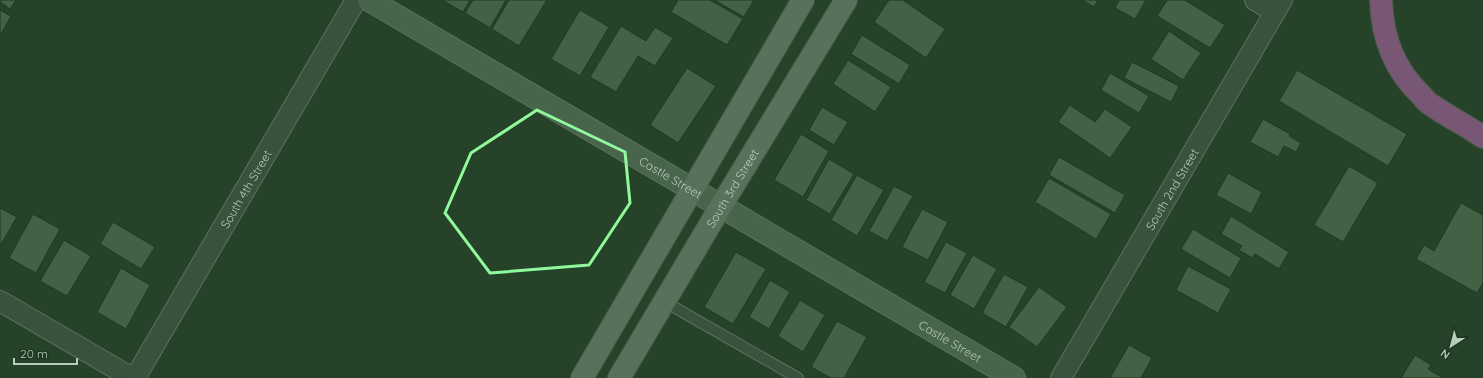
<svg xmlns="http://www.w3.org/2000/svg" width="1483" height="378" viewBox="0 0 1483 378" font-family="Quicksand,sans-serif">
	<rect width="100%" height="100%" fill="#264228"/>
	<g fill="#426145" stroke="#213923">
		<path d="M0,0H16L10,9L0,2Z"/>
		<path d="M442,0H470L463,12Z"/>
		<path d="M473,0H506L490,28L465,13Z"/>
		<path d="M509,0H547L519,46L492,29Z"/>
		<path d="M678,0H710L743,19L727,45L671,12Z"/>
		<path d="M714,0H754L744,17Z"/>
		<path d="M889,0H903L945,29L926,58L874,22Z"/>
		<path d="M1082,0H1098L1094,7Z"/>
		<path d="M1119,0H1146L1135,19L1115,8Z"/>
		<path d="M1167,0H1185L1225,25L1210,48L1157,16Z"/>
		<path d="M0,10L11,16L0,36Z"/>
		<path d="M580,10L609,27L580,76L551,59Z"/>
		<path d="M621,26L646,41L655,27L673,38L655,66L638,56L616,92L590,77Z"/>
		<path d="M1169,31L1201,53L1183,80L1151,59Z"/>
		<path d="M862,35L910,65L899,84L851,54Z"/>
		<path d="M848,60L891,87L875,112L833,84Z"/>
		<path d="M1132,62L1179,86L1171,102L1124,78Z"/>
		<path d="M687,68L716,86L678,143L650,125Z"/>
		<path d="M1297,70L1407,134L1388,166L1279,101Z"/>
		<path d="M1110,73L1149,96L1139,113L1101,90Z"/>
		<path d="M1070,105L1095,122L1105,109L1132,127L1110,158L1058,122Z"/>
		<path d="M822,107L848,122L834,145L809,130Z"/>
		<path d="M1263,119L1290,134L1289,136L1301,143L1296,152L1284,146L1278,157L1250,142Z"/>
		<path d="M801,134L829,151L803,197L774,180Z"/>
		<path d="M1059,157L1125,195L1115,213L1049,175Z"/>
		<path d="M829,159L854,174L830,214L806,200Z"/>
		<path d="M1349,166L1378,183L1343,242L1314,225Z"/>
		<path d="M1228,173L1262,192L1251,214L1216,195Z"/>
		<path d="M857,175L884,190L857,236L831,220Z"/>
		<path d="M1049,178L1111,214L1096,239L1035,202Z"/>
		<path d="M894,186L913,196L887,241L869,231Z"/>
		<path d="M1461,203L1483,215V283L1477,293L1416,259L1424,245L1434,251Z"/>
		<path d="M0,208L17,217L0,246Z"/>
		<path d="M922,209L948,222L928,260L902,247Z"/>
		<path d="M33,214L60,229L36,273L9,258Z"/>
		<path d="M1231,216L1289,252L1279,269L1255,254L1252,258L1239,250L1242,246L1221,234Z"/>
		<path d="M113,222L155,247L141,269L100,244Z"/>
		<path d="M1193,229L1241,258L1230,278L1181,249Z"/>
		<path d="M64,240L91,256L67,296L40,281Z"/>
		<path d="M946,242L967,253L945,293L924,282Z"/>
		<path d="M736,252L766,269L733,324L704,307Z"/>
		<path d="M973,255L997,269L974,309L950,295Z"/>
		<path d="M1188,266L1231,289L1218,313L1176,290Z"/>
		<path d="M121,268L150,285L126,329L97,312Z"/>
		<path d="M1004,274L1028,287L1006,327L982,313Z"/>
		<path d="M770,280L790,292L769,329L749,317Z"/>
		<path d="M1039,287L1067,307L1037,347L1009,327Z"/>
		<path d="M800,300L825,315L803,352L778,336Z"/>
		<path d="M837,321L867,337L844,378H831L811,367Z"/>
		<path d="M1129,345L1152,358L1141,378H1110Z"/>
		<path d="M1415,355L1431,365L1428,369L1443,378H1401Z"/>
	</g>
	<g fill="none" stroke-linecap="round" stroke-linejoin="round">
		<g stroke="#5b725e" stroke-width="12">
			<path id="lane" d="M665,302L798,378"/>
		</g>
		<g stroke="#5b725e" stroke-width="22">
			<g id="street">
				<path d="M1255,0L1275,12"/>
				<path d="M0,301L132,378"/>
				<path id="s1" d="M135,378L356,0"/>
				<path id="s2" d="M1061,378L1282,0"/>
			</g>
		</g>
		<g stroke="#5b725e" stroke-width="24">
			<g id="secondary">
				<path id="s3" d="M369,0L1014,378"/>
			</g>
		</g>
		<g stroke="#445b46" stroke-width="24">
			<g id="primary">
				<path d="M582,378L803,0"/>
				<path id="s4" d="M619,378L721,206L846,0"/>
			</g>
		</g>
		<g stroke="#455c47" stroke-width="24">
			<path id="highway" d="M1381,0C1382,37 1394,70 1422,96C1425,100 1429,104 1433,106C1449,117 1467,126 1483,137"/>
		</g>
		<use href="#lane" stroke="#3a523d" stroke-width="10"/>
		<use href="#street" stroke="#3a523d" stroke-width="20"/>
		<use href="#secondary" stroke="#48654c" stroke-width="22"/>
		<use href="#primary" stroke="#59715b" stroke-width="22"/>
		<use href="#highway" stroke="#785774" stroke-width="22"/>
	</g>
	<path fill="none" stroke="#8ff99c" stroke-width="3" stroke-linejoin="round" d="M537,110L625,152L630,203L589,265L490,273L445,213L471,153Z"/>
	<g text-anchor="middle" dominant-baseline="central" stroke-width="3.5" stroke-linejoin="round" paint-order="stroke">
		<g font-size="12" fill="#b7ccba" stroke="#1f3721">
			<text stroke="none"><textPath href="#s3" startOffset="350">Castle Street</textPath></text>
			<text stroke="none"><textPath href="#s1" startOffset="219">South 4th Street</textPath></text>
			<text stroke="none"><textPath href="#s4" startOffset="221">South 3rd Street</textPath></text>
			<text stroke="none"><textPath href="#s2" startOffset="219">South 2nd Street</textPath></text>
			<text stroke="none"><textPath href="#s3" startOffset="674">Castle Street</textPath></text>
		</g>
	</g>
	<g transform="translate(1451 346) rotate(216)" stroke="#1f3721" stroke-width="3" paint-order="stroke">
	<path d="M0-3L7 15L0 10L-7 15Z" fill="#b7ccba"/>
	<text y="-6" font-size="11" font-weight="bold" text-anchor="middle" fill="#b7ccba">N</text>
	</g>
	<path d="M14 358v6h63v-6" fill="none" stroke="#b7ccba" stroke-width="2"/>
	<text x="20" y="358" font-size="12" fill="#b7ccba" stroke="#1f3721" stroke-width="3" paint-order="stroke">20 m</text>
</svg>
